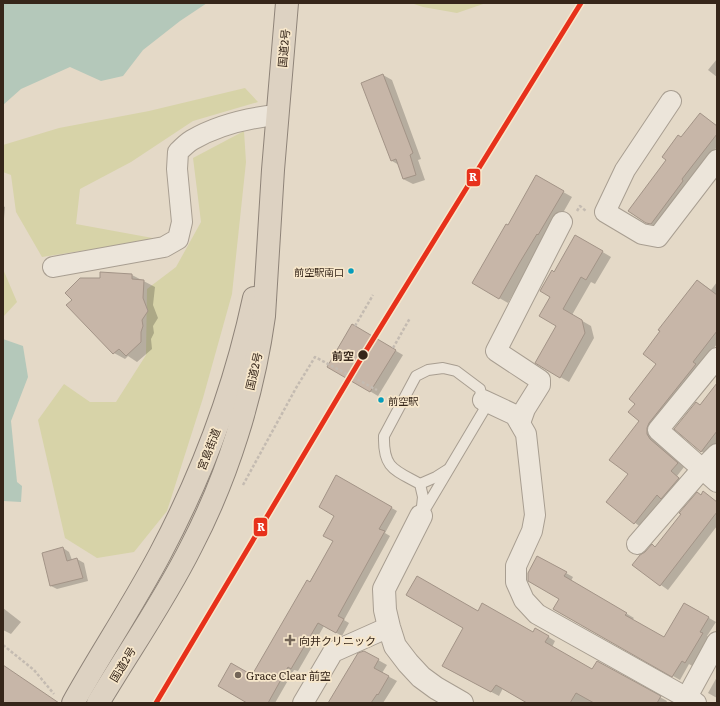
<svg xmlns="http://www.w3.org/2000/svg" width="720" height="706" viewBox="0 0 720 706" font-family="Literata,'Noto Sans JP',serif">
	<rect width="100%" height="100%" fill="#e4d9c7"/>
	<g fill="#d7d3a8">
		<path d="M411,3H486L457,13L423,7Z"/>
		<path d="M245,88L258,102L193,121L131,162L80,189L76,224L158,239L42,257L16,212L11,175L3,172V145L59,128L149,111Z"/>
		<path d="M244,131L246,162L232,294L203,398L167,511L134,552L97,558L65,538L38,420L64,384L90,402H116L146,355L147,289L176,267L201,222L193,158Z"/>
		<path d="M3,269L17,302L3,317Z"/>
	</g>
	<g fill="#b4c8ba">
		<path d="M3,3H207L180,21L143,50L123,76L101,81L70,67L21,89L3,105Z"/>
		<path d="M3,339L23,346L28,377L11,421L17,482L22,486L21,502L3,501Z"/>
	</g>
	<g fill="#0003">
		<path d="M717,59V77L708,70Z"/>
		<path d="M383,75L392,80L421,159L418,160L425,180L413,184L403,179L399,165L392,161Z"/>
		<path d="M700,114L717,126V147L655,227L647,222L668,160L682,138Z"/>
		<path d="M537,177L572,197L548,239L529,267L508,303L473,283L508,227Z"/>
		<path d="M3,206L5,207L3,230Z"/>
		<path d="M576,236L611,257L595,284L591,282L572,315L591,326L594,338L569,382L536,363L558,326L551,296L554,273Z"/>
		<path d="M132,275L155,287L153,305L158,318L153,326L154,333L151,339L152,349L137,362L128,356L125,359L114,353L101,279Z"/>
		<path d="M698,281L711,290L717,282V344L700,367L654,439L658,444L684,467L677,476L686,483L642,528L607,502L629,474L641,421L636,403L657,364Z"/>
		<path d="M352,325L403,355L378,396L328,366Z"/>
		<path d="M717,385V445L708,456L701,451L696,403L701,405Z"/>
		<path d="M337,477L397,511L385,533L390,536L344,620L349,623L342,636L324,626L298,671L294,670L275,703H248L253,676L334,541Z"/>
		<path d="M703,493L717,502V526L668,590L633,565L656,548Z"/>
		<path d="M63,548L69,552L72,560L77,559L84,563L88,581L57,589L51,586Z"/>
		<path d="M538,557L573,577L571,581L634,618L632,620L665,639L685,604L716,622L707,636L714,641L694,667L689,664L680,680L555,609L561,598Z"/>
		<path d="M3,608L21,622L11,634L3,630Z"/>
		<path d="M479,612L533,633L536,629L555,641L552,647L592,670L597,662L667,701L666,703H528L503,688L499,696L450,670Z"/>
		<path d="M364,652L387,665L382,673L397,681L383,703H330Z"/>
		<path d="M717,677V698L708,693Z"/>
	</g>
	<g fill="#c7b6a8" stroke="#a39487">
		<path d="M383,74L413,153L410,155L416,175L403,179L396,159L391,161L361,83Z"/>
		<path d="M700,113L717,126V134L682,179L683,181L651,224L646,223L628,211L666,160L662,157L678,135L681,137Z"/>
		<path d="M536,175L564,191L538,235L537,234L520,262L499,299L472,283L506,224L508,225Z"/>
		<path d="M575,235L603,251L586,280L581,277L563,309L582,320L585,333L560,378L535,363L556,326L539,316L550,297L540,291L552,270L554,272Z"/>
		<path d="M100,272L132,274V279L144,280L143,298L148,311L142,320L143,326L141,332V342L126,356L119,349L113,354L66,305L72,300L65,293L80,278H100Z"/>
		<path d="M697,280L717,295V331L693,362L696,364L649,423L647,428V434L650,439L678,463L671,471L679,478L661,499L657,495L634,524L606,502L628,474L609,460L639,421L628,412L635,404L629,399L656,364L643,354L660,331L658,330Z"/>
		<path d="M352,324L396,350L370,392L327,367Z"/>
		<path d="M717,383V431L701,452L674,429L696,402L700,405Z"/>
		<path d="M336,475L392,507L379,529L385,531L338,616L344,619L336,633L318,623L291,669L288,667L268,703H247L218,686L231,663L252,675L307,580L310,582L333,541L323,536L334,516L319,507Z"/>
		<path d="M703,491L717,502V512L660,586L632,565L640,555L645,552L652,544L655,547L681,514L679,513L697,492L701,495Z"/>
		<path d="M63,547L67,561L77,558L83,578L50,586L42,553Z"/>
		<path d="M537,556L567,572L564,576L627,613L625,615L664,637L684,603L709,617L700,632L703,633L685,663L682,661L672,677L553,609L559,599L528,581V573Z"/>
		<path d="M417,576L478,611L482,603L533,632L535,628L549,636L545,642L592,669L597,661L661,696L657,703H594L576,693L570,703H527L496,685L491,692L442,666L463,628L406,595Z"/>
		<path d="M364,651L379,659L374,668L389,676L378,695L377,694L371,703H328L358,653Z"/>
		<path d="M3,665L59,703H3Z"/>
	</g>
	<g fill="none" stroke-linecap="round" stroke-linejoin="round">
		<g stroke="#a89e91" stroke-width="12">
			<g id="service">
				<path d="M443,368L456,371L480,389L484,410L421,516L423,497L420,484C395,470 383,469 384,436L416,376L428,370Z"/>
				<path d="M420,484L436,477L447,470"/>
			</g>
		</g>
		<g stroke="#a89e91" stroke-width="22">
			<g id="minor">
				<path d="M671,101L625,170L605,212L642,234L658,237L717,160"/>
				<path d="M53,267L164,247L178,239L182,222L177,169L178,152C182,148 187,143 192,140C218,125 248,118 277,115"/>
				<path d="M717,358L658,430L717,482"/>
				<path d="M483,400L515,415L526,434L535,515L532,531L516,566V582L524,600L537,614L696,703"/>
				<path d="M520,423L525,409L540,385V380L496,351L562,222"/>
				<path d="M637,544L702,469L717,454"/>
				<path d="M687,697L717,642"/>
				<path d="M303,703L333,652L389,627"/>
			</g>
		</g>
		<g stroke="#a89e91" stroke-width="24">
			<path id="tertiary" d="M421,516L384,589L385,610L389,627L395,646L408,663L421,677L436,688L462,703"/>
		</g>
		<g stroke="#8e8378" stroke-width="24">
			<g id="trunk">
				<path d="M73,703C101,653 133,605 160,554C203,473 235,387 254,298"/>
				<path d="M98,703C129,651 164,601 191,547C228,476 253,395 264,316L273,170L287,3"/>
			</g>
		</g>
		<g stroke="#c4bbb1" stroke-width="2.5" stroke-dasharray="3 2" stroke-linecap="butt">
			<path d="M577,211L580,206L586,211"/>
			<path d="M355,326L373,295"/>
			<path d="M393,348L410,318"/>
			<path d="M243,485L296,388L315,357L377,390"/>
			<path d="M3,645L34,670L54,694"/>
		</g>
		<use href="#service" stroke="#ece5da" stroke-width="10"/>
		<use href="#minor" stroke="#ece5da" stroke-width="20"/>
		<use href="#tertiary" stroke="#ece5da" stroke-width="22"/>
		<use href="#trunk" stroke="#ddd2c2" stroke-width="22"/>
		<g stroke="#f7e7cb" stroke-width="8">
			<path id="rail-1" d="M156,703L359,362L581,3"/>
		</g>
		<use href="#rail-1" stroke="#e7311b" stroke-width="5"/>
	</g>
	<g fill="#059cbc" stroke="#f7e7cb" stroke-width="1.5">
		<circle cx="351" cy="271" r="3.5"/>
		<circle cx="381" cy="400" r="3.5"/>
	</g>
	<circle fill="#36261a" stroke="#f7e7cb" stroke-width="1.5" cx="363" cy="355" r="5.5"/>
	<g fill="#736557" stroke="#f7e7cb" stroke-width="1.5">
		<path d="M288 634h4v4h4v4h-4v4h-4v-4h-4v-4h4z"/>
		<circle cx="238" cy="675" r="4"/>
	</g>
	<g text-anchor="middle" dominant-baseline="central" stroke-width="3.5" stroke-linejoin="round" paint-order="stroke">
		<g font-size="10" fill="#36261a" stroke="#f7e7cb" text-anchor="end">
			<text x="344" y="271">前空駅南口</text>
			<text x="388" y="400" text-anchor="start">前空駅</text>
		</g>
		<g font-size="11" fill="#36261a" stroke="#f7e7cb">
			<text transform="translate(283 48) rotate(-85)">国道2号</text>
			<text transform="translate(253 371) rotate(-77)">国道2号</text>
			<text transform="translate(208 449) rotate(-69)">宮島街道</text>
			<text transform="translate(122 664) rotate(-59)">国道2号</text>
		</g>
		<g font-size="11" font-weight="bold" fill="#36261a" stroke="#f7e7cb" text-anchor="end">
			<text x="354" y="355">前空</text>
		</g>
		<g font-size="11" fill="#36261a" stroke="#f7e7cb" text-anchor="start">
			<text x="299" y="640">向井クリニック</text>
			<text x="246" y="675">Grace Clear 前空</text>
		</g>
	</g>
	<g stroke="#f7e7cb" stroke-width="1.5">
		<rect x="466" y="168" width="15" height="19" rx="4" fill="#e7311b"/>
		<rect x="253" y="517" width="15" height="20" rx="4" fill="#e7311b"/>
	</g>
	<g font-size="11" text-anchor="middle" font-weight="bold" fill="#fff">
		<text x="473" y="181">R</text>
		<text x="261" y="531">R</text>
	</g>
	<rect width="720" height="706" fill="none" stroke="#36261a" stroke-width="8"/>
</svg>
